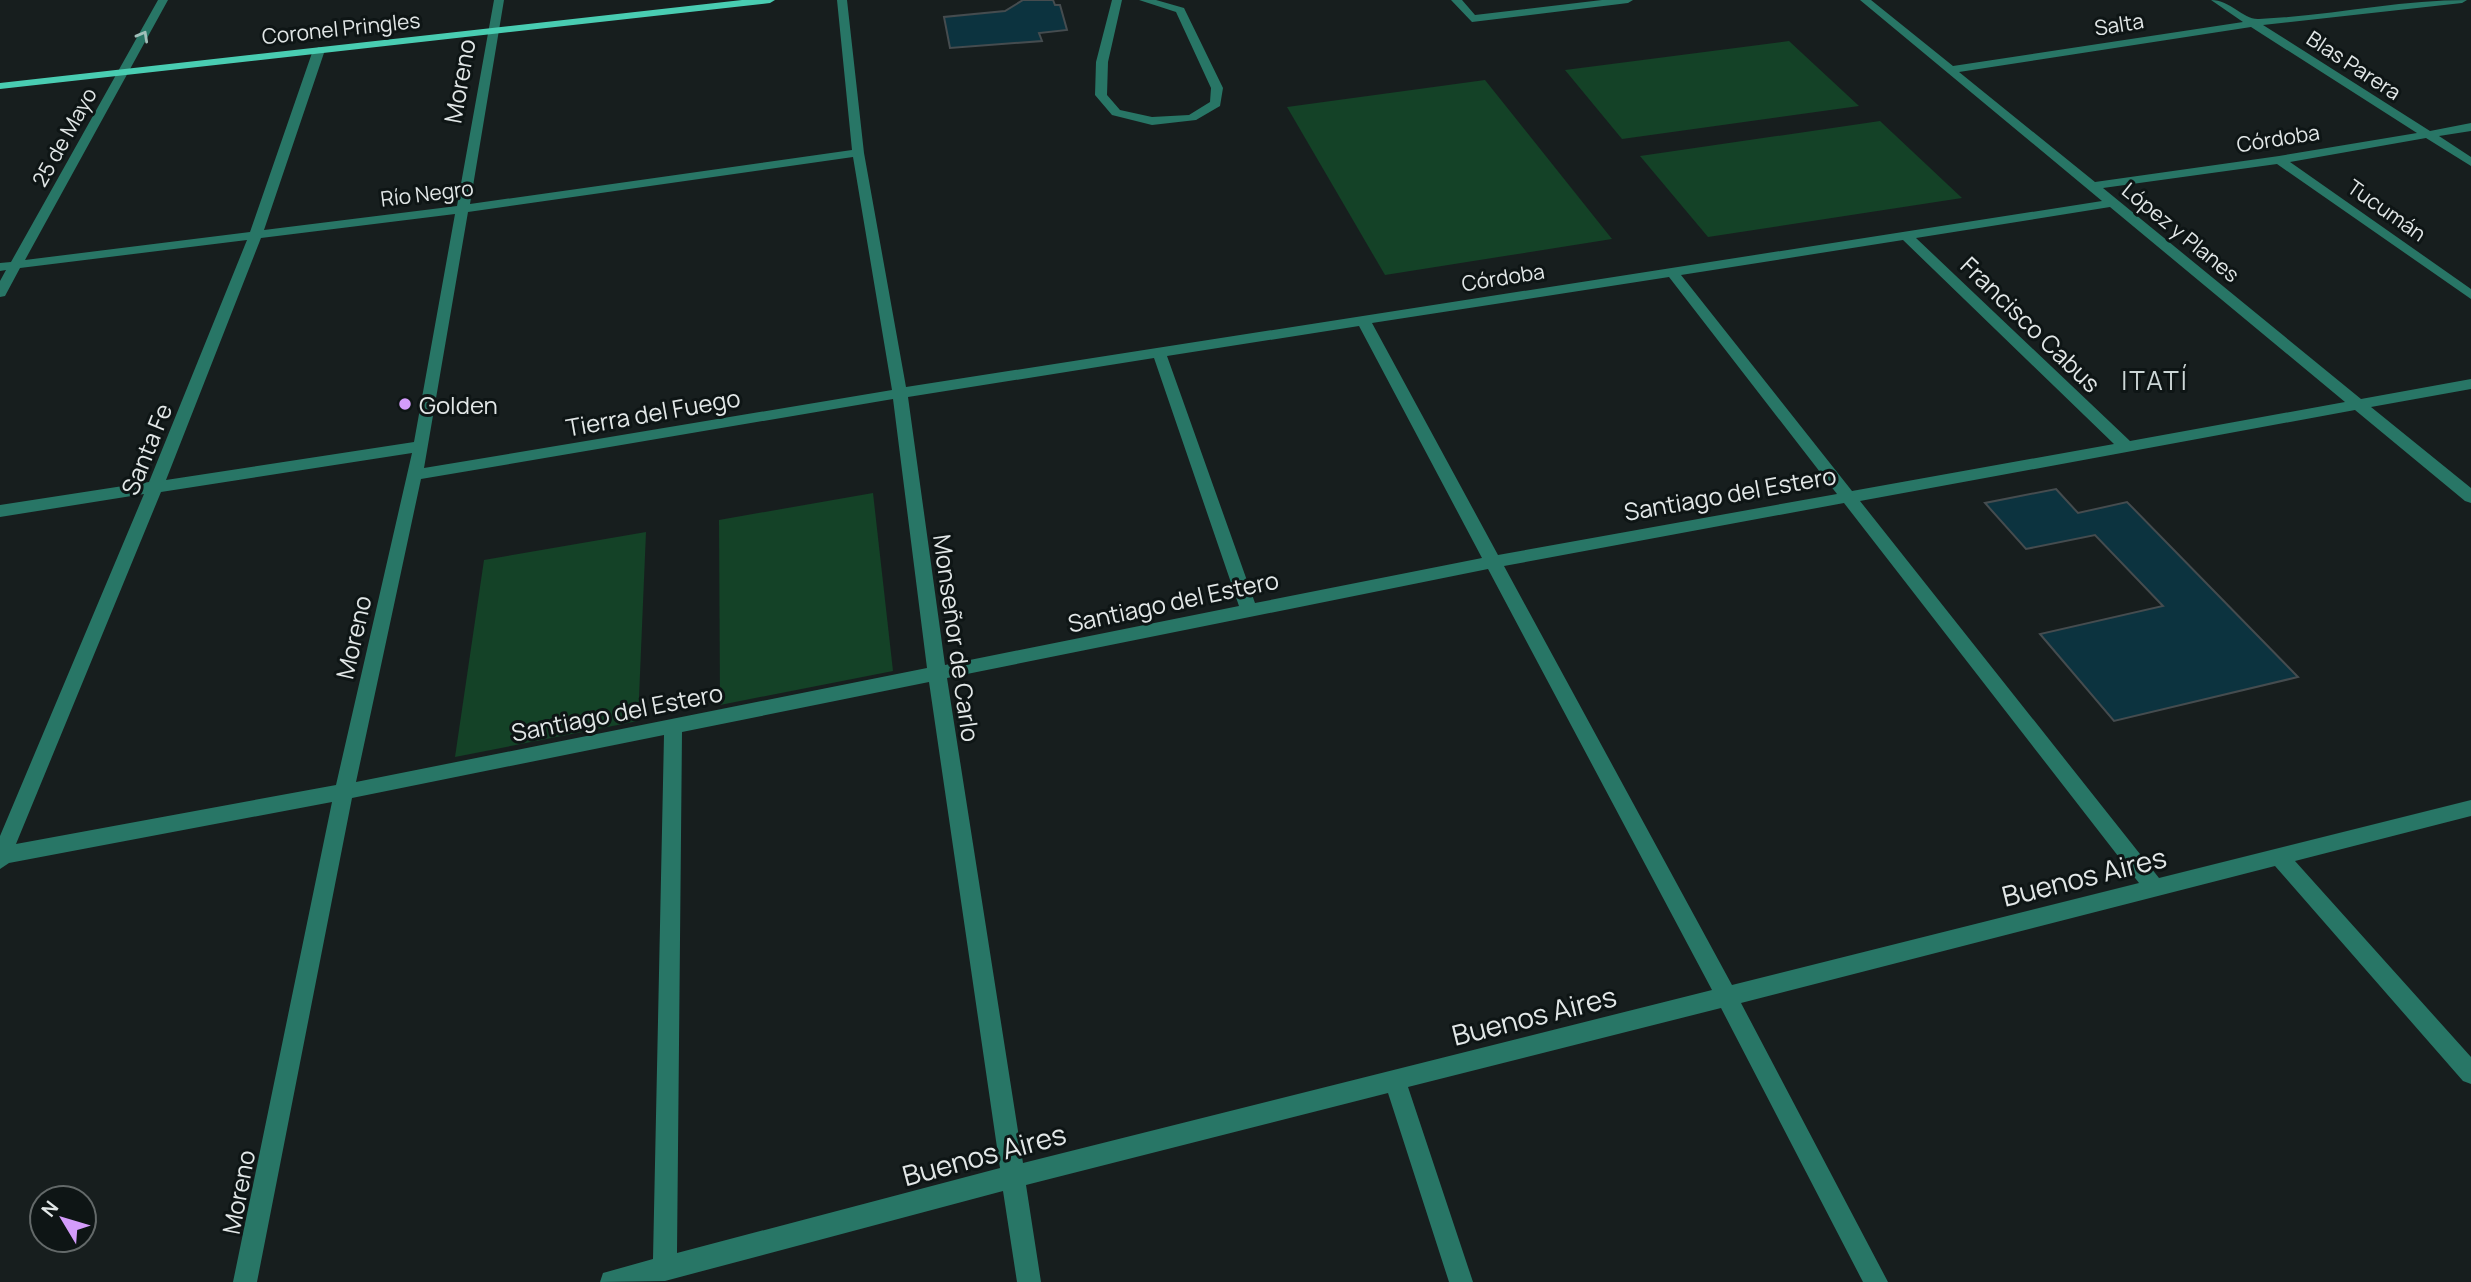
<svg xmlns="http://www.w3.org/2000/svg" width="2471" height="1282" viewBox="0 0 2471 1282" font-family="Manrope,sans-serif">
	<rect width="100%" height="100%" fill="#171e1e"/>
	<g fill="#144227">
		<path d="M1789,41L1859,106L1622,139L1565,70Z"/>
		<path d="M1485,80L1612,239L1385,275L1287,107Z"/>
		<path d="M1880,121L1962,198L1708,237L1640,156Z"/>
		<path d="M873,493L893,671L720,705L719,520Z"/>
		<path d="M646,532L638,721L455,757L484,560Z"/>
	</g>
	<g fill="#0c333f" stroke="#454c4f" stroke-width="2">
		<path d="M1023,0H1053L1055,5H1060L1067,30L1039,33L1042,41L950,48L944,17L1005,11Z"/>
		<path d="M2056,489L2078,513L2127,502L2298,677L2114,721L2040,634L2163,606L2095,535L2026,549L1985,503Z"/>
	</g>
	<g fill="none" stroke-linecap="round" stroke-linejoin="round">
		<g fill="#287666" fill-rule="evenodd">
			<path d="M158,0H168L25,260L250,232L313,50L319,47L325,50L264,230L457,206L494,0H504L470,204L852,150L837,0H847L864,153L906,387L2102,201L1860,0H1871L1953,66L2243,22L2211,0C2231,0 2243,20 2259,19C2329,16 2397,0 2467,0L2462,3L2263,25L2430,131L2471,123V131L2439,136L2471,157V166L2426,138L2290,162L2471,289V299L2277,164L2103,188L2361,399L2471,379V389L2371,407L2471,488V503L2465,501L2355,410L1860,501L2159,878L2471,800V816L2295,861L2471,1057V1084L2463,1081L2275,866L1741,1003L1888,1282H1863L1721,1008L1408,1087L1473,1282H1449L1388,1093L1026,1185L1041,1282H1017L1003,1191L665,1281L600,1282L603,1273L653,1259L664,735L352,798L257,1282H233L332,802L9,863L0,869V836L144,494L0,517V505L149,482L247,240L20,268L5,296L0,297V281L6,270L0,271V263L11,262ZM2251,27L2417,133L2279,156L2095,182L1959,72ZM853,157L892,390L424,468L468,212ZM2110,207L2345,402L2130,441L1916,238ZM455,214L414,442L166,480L261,238ZM1903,240L2114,444L1852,491L1681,275ZM1669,277L1837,494L1498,555L1372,323ZM1359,326L1482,558L1255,603L1167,356ZM1154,358L1239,606L945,665L908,397ZM893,399L927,668L356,782L421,479ZM412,453L336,785L16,844L161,492ZM1844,503L2139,883L1732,985L1504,566ZM1488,569L1712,990L1023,1163L947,678ZM929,682L1000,1168L677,1253L682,732Z"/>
			<path d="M1112,0H1122L1108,62L1107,95L1120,110L1152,117L1189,115L1210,102L1211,88L1176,12L1139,0H1156L1184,8L1223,88L1220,106L1196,120L1152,125L1112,115L1095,95L1096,62Z"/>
			<path d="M1451,0H1462L1475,15L1602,0H1633L1628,3L1472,22Z"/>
		</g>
		<path fill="#49cdb2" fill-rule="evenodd" d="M742,0H775L770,3L0,89V83Z"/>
	</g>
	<defs><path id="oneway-chevron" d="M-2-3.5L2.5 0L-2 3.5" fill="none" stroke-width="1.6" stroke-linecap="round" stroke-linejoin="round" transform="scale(1.75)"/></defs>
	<use stroke="#a1bfba" href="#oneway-chevron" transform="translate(143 36) rotate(-61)"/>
	<circle fill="#d49cfb" stroke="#0e1515" stroke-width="2.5" cx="405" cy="404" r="7"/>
	<g text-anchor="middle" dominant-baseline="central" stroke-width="6" stroke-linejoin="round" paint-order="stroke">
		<g font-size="21" fill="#e2e7e7" stroke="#0e1515">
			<text transform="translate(2119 24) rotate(-9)">Salta</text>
			<text transform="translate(341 28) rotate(-6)">Coronel Pringles</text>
			<text transform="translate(2354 65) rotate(33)">Blas Parera</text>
			<text transform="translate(64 137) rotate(-61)">25 de Mayo</text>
			<text transform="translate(2278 138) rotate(-9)">Córdoba</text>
			<text transform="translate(427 193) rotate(-7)">Río Negro</text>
			<text transform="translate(2387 210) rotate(35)">Tucumán</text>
			<text transform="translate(2181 232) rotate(39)">López y Planes</text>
			<text transform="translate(1503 277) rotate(-9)">Córdoba</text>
		</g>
		<g font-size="24" fill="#e2e7e7" stroke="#0e1515">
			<text transform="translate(459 81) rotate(-80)">Moreno</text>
			<text transform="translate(2031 324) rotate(44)">Francisco Cabus</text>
			<text transform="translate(653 412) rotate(-10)">Tierra del Fuego</text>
			<text transform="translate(146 449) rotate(-68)">Santa Fe</text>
			<text transform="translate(1730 493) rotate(-10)">Santiago del Estero</text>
			<text transform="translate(1173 601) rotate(-12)">Santiago del Estero</text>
			<text transform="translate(353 637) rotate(-77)">Moreno</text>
			<text transform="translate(957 638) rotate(82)">Monseñor de Carlo</text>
			<text transform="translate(617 712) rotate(-11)">Santiago del Estero</text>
			<text transform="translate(238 1192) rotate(-79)">Moreno</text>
		</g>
		<g font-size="24" fill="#e2e7e7" stroke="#0e1515" text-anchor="start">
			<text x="419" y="404">Golden</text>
		</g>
		<g font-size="26" letter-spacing="2" fill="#ccd6d6" stroke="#0e1515">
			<text x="2155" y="380">ITATÍ</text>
		</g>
		<g font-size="28" fill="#e2e7e7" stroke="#0e1515">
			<text transform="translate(2084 876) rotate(-14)">Buenos Aires</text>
			<text transform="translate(1534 1015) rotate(-14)">Buenos Aires</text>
			<text transform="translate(984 1154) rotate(-15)">Buenos Aires</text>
		</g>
	</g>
	<g transform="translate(63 1219) rotate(308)"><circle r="33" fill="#0e1515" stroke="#636969" stroke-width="2"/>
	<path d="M0-5L12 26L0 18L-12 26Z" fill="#d49cfb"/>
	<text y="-10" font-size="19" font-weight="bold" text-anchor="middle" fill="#e2e7e7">N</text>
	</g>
</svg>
